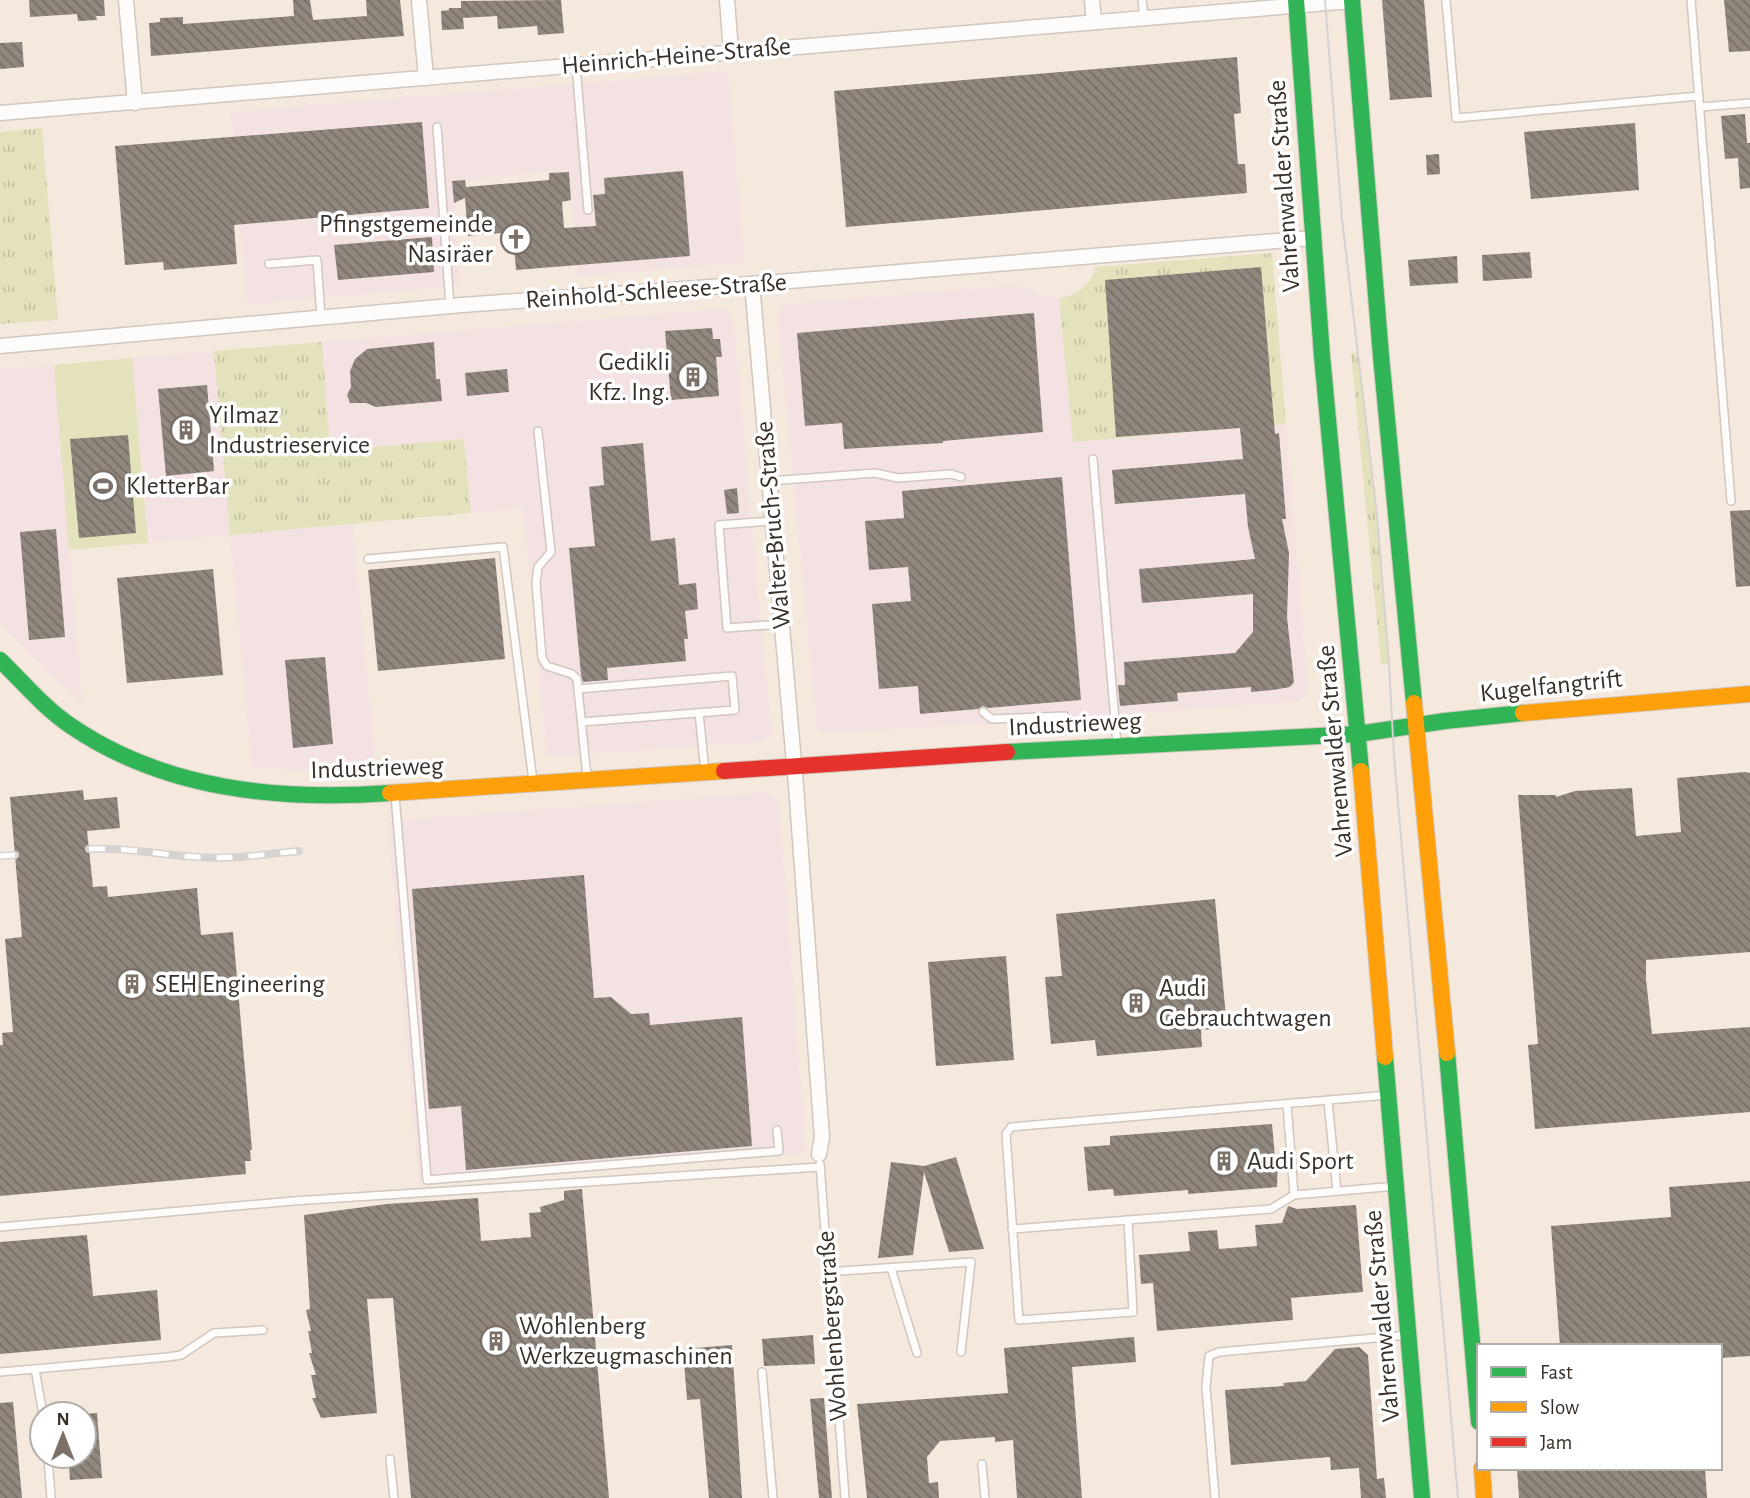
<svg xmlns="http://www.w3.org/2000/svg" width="1750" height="1498" viewBox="0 0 1750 1498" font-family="'Alegreya Sans',sans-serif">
	<defs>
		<pattern id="grass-tufts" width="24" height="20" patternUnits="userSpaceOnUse" patternTransform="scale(1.75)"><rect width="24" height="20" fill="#e4e1bd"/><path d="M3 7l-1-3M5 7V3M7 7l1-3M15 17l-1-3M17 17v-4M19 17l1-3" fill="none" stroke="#c4c2a2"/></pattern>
		<pattern id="building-back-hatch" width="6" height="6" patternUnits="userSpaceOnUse" patternTransform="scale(1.75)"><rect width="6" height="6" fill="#90877e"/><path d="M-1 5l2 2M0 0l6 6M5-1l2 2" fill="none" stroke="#776f67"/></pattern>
	</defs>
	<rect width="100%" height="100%" fill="#f5e9de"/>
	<g fill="#f4e1e2">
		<path d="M728,71L744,262L578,276L570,171L535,173L452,181L460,286L247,304L231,112Z"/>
		<path d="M1015,285L1045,296L1059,298L1073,442L1286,424L1308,692L1298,701L984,725H956L854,732H822L817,729L778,315L780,309L787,304Z"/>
		<path d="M720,309L728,311L733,320L771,734L768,738L757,742L547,757L523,508L471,513L464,439L351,449L344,457L330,451L322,342Z"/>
		<path d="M214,351L230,535L352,524L376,769L305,771L252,767L230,535L148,543L132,358Z"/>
		<path d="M54,365L82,702L48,673L0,623V369Z"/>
		<path d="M765,793L771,795L779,804L806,1153L419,1186L388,821Z"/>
	</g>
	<g fill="url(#grass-tufts)">
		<path d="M42,128L58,320L0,324V132Z"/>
		<path d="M1272,253L1286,424L1073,442L1059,298C1078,295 1090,285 1096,267Z"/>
		<path d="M322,342L330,451H336L344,456L350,449L464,439L471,513L230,535L214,351Z"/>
		<path d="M1351,353H1359L1377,515L1389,664H1381Z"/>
	</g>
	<path fill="#e4e1bd" d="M132,358L148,543L69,550L54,365Z"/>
	<g fill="url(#building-back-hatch)">
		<path d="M29,0H104L105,16H96L97,20L78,21L77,14L30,17Z"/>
		<path d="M293,0H310L313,20L367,16L366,0H400L404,36L151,56L149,23L160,22V18L183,17V24L294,16Z"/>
		<path d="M561,0L564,33L538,35L537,26L498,29L497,16L463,18L464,29L442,30L441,11L449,10V8H461V1Z"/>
		<path d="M1382,0H1424L1432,97L1390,100Z"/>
		<path d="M1724,0H1750V51L1729,52Z"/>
		<path d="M22,42L24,67L0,69V43Z"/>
		<path d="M1237,57L1241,113L1234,114L1238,164H1245L1247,193L846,227L834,91Z"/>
		<path d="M1745,114L1747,143H1750V188L1740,189L1738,158L1725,159L1721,116Z"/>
		<path d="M422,122L429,208L234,225L237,264L164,270L163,262L125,265L115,146Z"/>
		<path d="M1635,123L1639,190L1531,199L1524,132Z"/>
		<path d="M1439,154L1440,174L1427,175L1426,155Z"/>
		<path d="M683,171L690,256L516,270L513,232L468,236L465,198L454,203L452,181L465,180L466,187L549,180V173L569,172L571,200L562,202L564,228L596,226L593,195L605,194L604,178Z"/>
		<path d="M432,237L434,272L338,280L334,245Z"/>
		<path d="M1530,252L1532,278L1483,281L1482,255Z"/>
		<path d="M1457,256L1458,283L1410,286L1408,260Z"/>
		<path d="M1261,267L1275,434L1279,433L1286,519H1282L1289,553L1287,617L1294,682L1290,687L1273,690L1251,692V687L1177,693L1178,701L1120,706L1118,685H1125L1124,662L1235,653L1253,632V594L1142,603L1139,569L1255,559L1248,527L1245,494L1115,504L1112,470L1243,459L1240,428L1116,437L1105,280Z"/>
		<path d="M1034,313L1043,432L943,441V443L844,449L842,423L805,426L797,333Z"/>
		<path d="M712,328L713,339H720L722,357H716L719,396L671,400L665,331Z"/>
		<path d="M434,342L436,379H440L442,401L376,407L366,403H350L347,395L351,387L350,371L355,359L367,349Z"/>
		<path d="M507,369L509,392L467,396L465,373Z"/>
		<path d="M207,385L214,471L166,476L158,389Z"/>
		<path d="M128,435L136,533L79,538L70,439Z"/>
		<path d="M643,443L651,541L675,538L679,585L696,583L698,609L685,611L688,639H684L686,661L607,668L608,680L583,682L581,674L569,548L595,546L589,487L604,485L601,447Z"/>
		<path d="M1062,477L1081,700L988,708L983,706L978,709L920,714L918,686L879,689L872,604L911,601L908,567L869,570L865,521L904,518L902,491Z"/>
		<path d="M737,488L739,513L727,514L724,490Z"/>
		<path d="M1750,510V586L1736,587L1730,511Z"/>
		<path d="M56,529L65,637L29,640L20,532Z"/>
		<path d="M495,558L505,659L378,671L368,570Z"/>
		<path d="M213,569L223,675L127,683L117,578Z"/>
		<path d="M325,657L333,744L293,748L285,660Z"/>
		<path d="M1745,772L1750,773V952L1646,960V979L1652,1034L1750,1027V1112L1535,1129L1528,1045L1538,1044L1518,795H1556V797L1575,791L1632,788L1636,836L1681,832L1677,778Z"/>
		<path d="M83,790L84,800L117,797L120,828L87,831L93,887L107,886L108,897L197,888L201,935L233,932L252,1150H250L251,1161H245L246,1174L0,1196V1045H3L2,1033L13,1032L5,939L22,937L10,797Z"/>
		<path d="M584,875L594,998L611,997L631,1014L649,1013L650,1025L742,1017L752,1146L466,1170L461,1106L429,1109L412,889Z"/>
		<path d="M1215,899L1227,1028L1201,1030L1202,1047L1097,1056L1095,1040L1051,1044L1045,977L1062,976L1056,914Z"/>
		<path d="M1006,956L1014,1060L936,1066L928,962Z"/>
		<path d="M1272,1124L1275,1157H1278L1277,1187L1188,1194V1190L1114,1196L1113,1189L1088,1191L1084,1147L1110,1145V1136Z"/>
		<path d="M956,1157L984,1249L949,1252L924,1172L913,1255L878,1258L891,1162L924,1166Z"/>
		<path d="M1750,1181V1356L1720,1358V1346H1560L1551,1226L1671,1217L1669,1187Z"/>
		<path d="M582,1189L609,1498H411L393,1298L367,1299L377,1413L321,1418L312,1398H316L311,1375H316L309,1353H312L308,1331H311L306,1310L310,1309L304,1215L387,1204L478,1198L481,1241L531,1237L529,1213L541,1212L540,1207L564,1200V1191Z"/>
		<path d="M1356,1205L1363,1292L1291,1298L1293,1320L1157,1331L1153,1283L1141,1284L1139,1255L1190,1251L1188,1232L1217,1230L1219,1249L1257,1246L1255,1225L1282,1223L1288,1206L1297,1209Z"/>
		<path d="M87,1235L93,1296L157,1290L161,1340L0,1354V1242Z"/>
		<path d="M813,1335L815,1364L764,1366L762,1339Z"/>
		<path d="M1134,1337L1136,1362L1072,1367L1082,1498H1017L1013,1440L995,1442V1437L940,1441L927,1457L929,1483L938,1482L939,1498H867L857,1404L1008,1393L1004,1348Z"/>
		<path d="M732,1345L742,1498H709L700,1399L687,1400L683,1349Z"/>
		<path d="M1359,1347L1368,1355L1377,1479L1384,1478L1386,1498H1361L1359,1468L1331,1470L1330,1457L1231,1465L1225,1390L1284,1386L1283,1383L1306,1381L1335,1349Z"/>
		<path d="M824,1398L832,1498H819L810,1399Z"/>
		<path d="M13,1402L22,1498H0V1403Z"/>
		<path d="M97,1413L102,1478L70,1480L68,1456H84V1414Z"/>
		<path d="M1517,1468H1705L1707,1498H1519Z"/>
	</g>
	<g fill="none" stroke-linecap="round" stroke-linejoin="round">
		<g stroke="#d1c7be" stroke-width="10">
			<g id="lane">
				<path d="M1142,0L1144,17"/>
				<path d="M1446,0L1456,118L1699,96"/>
				<path d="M1691,0L1731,501"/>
				<path d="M576,65L588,210"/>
				<path d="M1700,107L1750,103"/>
				<path d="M437,127L450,306"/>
				<path d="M269,264L317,260L321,317"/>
				<path d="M538,431L551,552L538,567L536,583L542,658L547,666L572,674L577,679L587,777"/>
				<path d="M1093,459L1117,745"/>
				<path d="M770,481L875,473L898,478L951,474L961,477"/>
				<path d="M772,521L719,525L727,628L781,624"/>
				<path d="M368,559L503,547L533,781"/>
				<path d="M578,689L732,676L735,710L582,722"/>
				<path d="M983,712L992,719L1065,716L1067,723"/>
				<path d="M699,713L705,772"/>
				<path d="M395,795L427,1180L779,1151L777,1130"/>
				<path d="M1328,1101L1337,1191"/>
				<path d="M820,1164L845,1498"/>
				<path d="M1294,1195L1396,1186"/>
				<path d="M1128,1220L1271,1209L1294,1195L1287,1104"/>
				<path d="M0,1227L293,1201L820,1167"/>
				<path d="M1012,1229L1128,1220L1133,1312L1019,1320L1006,1134L1011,1127L1388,1095"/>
				<path d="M891,1268L917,1353"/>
				<path d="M827,1272L971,1262L961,1352"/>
				<path d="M35,1369L168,1357L181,1355L214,1333L263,1330"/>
				<path d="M0,1372L35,1369L43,1414"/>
				<path d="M762,1372L773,1498"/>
				<path d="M48,1456L51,1498"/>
				<path d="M390,1459L394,1498"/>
				<path d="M982,1464L985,1498"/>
				<path d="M1215,1498L1206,1387L1209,1356L1219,1352L1408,1335"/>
			</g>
		</g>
		<g stroke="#d1c7be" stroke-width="17">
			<g id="street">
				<path d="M126,0L135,103"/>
				<path d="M419,0L426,78"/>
				<path d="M727,0L731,51"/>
				<path d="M1092,0L1094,22"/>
				<path d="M0,113L1352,1"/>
				<path d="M752,284L796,786L822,1137L819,1154"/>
				<path d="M0,346L462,305L752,284L1313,238"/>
			</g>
		</g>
		<g stroke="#d1c7be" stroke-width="18">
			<g id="fast">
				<path d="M1296,0L1322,356L1361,771"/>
				<path d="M1352,0L1381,356L1414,703"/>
				<path d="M0,660C23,682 44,708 71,726C165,790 279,801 390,793"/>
				<path d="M1007,752L1358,734L1445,721L1523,713"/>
				<path d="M1447,1053L1479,1422"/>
				<path d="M1385,1057L1422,1498"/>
			</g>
		</g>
		<g stroke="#d1c7be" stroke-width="18">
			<g id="slow">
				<path d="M1414,703L1447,1053"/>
				<path d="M1523,713L1750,694"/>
				<path d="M1361,771L1385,1057"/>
				<path d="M390,793L724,771"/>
				<path d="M1482,1468L1484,1498"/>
			</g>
		</g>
		<g stroke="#d1c7be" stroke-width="18">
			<path id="jam" d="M724,771L1007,752"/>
		</g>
		<use href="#lane" stroke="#fefcfa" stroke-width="7"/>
		<use href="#street" stroke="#fefcfa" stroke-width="14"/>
		<use href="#fast" stroke="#30b455" stroke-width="16"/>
		<use href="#slow" stroke="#ff9f0a" stroke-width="16"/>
		<use href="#jam" stroke="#e5322d" stroke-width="16"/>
		<path stroke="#d6d2d0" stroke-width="2" d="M1325,0L1342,219L1377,515L1389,664L1394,756L1458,1498"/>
		<g stroke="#d6d2d0" stroke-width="8">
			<g id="rail">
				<path d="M89,849C126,847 160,855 197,857C231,860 265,854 299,851"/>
				<path d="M0,856L15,855"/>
			</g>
		</g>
		<use href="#rail" stroke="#fff" stroke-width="5" stroke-dasharray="16" stroke-linecap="butt"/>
	</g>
	<defs>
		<g id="church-ring" transform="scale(1.575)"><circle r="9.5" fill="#fff" stroke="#7b7168" stroke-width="1.5"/><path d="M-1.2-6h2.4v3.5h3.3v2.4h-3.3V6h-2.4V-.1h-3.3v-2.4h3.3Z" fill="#7b7168"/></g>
		<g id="building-ring" transform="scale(1.575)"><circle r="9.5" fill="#fff" stroke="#7b7168" stroke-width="1.5"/><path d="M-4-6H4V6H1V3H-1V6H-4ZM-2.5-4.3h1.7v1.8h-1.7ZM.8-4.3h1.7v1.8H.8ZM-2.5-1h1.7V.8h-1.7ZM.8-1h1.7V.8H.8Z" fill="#7b7168"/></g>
		<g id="stadium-ring" transform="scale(1.575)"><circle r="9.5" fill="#fff" stroke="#7b7168" stroke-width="1.5"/><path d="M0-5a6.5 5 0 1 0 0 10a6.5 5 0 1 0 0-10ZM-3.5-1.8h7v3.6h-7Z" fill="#7b7168"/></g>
	</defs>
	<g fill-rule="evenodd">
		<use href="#church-ring" x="516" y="239"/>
		<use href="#building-ring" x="693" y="377"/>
		<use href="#building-ring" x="186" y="430"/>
		<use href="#stadium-ring" x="103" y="486"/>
		<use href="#building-ring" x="132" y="984"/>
		<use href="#building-ring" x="1136" y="1003"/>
		<use href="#building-ring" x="1224" y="1161"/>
		<use href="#building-ring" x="496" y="1341"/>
	</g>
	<g text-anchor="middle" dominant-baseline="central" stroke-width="7" stroke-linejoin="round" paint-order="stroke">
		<g font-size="26" fill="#393129" stroke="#fff">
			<text transform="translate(676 56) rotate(-5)">Heinrich-Heine-Straße</text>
			<text transform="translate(1284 186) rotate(-94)">Vahrenwalder Straße</text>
			<text transform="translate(656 291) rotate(-4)">Reinhold-Schleese-Straße</text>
			<text transform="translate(773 525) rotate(-95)">Walter-Bruch-Straße</text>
			<text transform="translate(1551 686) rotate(-6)">Kugelfangtrift</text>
			<text transform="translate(1075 724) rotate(-3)">Industrieweg</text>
			<text transform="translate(1335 751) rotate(-95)">Vahrenwalder Straße</text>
			<text transform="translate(377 768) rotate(-2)">Industrieweg</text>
			<text transform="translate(1382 1316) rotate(-95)">Vahrenwalder Straße</text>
			<text transform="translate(832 1326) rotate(-94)">Wohlenbergstraße</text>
		</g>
		<g font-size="26" fill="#393129" stroke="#fff" text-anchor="start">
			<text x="493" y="224" text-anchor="end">Pfingstgemeinde<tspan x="493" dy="30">Nasiräer</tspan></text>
			<text x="670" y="362" text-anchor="end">Gedikli<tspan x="670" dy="30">Kfz. Ing.</tspan></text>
			<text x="209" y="415">Yilmaz<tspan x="209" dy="30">Industrieservice</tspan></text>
			<text x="126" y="486">KletterBar</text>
			<text x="155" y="984">SEH Engineering</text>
			<text x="1159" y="988">Audi<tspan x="1159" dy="30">Gebrauchtwagen</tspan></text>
			<text x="1247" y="1161">Audi Sport</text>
			<text x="519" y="1326">Wohlenberg<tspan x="519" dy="30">Werkzeugmaschinen</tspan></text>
		</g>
	</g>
	<rect x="1477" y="1344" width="245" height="126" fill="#ffffff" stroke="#b0ada9" stroke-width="2"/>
	<rect x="1491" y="1367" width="35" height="10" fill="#30b455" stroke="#b0ada9" stroke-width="2"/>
	<text x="1540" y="1379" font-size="21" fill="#393129">Fast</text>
	<rect x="1491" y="1402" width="35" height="10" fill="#ff9f0a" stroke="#b0ada9" stroke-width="2"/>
	<text x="1540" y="1414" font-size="21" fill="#393129">Slow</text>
	<rect x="1491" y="1437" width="35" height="10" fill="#e5322d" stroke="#b0ada9" stroke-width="2"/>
	<text x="1540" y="1449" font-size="21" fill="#393129">Jam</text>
	<g transform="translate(63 1435)"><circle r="33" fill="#ffffff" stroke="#b0ada9" stroke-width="2"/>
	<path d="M0-5L12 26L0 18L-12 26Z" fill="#7b7168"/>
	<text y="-10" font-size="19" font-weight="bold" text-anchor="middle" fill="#393129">N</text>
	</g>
</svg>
